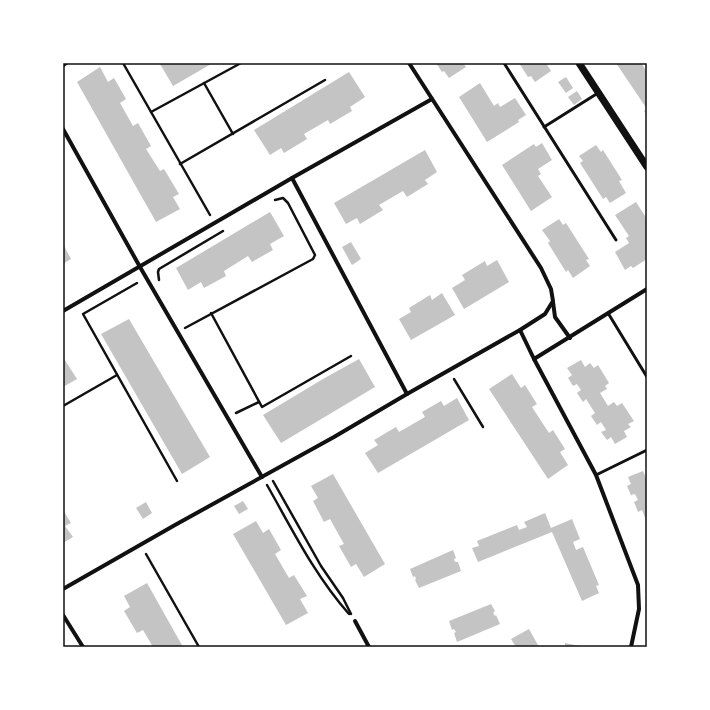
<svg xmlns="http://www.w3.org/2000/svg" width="710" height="710" viewBox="0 0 710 710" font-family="'Space Grotesk',sans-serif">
	<rect width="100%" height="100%" fill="#fff"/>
	<g fill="#c4c4c4">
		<path d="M162,63H213L173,86L160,64Z"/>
		<path d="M436,63H463L466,67L449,78L444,71L442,72Z"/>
		<path d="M519,63H546L551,71L535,82L531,76L528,77Z"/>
		<path d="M616,63H641L647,72V115L644,111L647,109Z"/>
		<path d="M100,67L108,82L114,78L126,99L120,103L133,126L138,123L151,146L146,149L160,171L164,169L179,194L173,197L180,209L156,222L77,82Z"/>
		<path d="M349,72L365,97L350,107L352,111L330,124L328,120L304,134L307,139L284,153L281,148L270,155L254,130Z"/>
		<path d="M566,77L573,88L566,93L558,82Z"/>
		<path d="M480,83L494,106L498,103L500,107L515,98L526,115L518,120L519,122L487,142L459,97Z"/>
		<path d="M577,91L582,99L574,105L568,97Z"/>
		<path d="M542,143L552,160L538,169L541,174L538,176L552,197L531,211L502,165L534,144L536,147Z"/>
		<path d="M596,145L601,152L603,150L622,180L619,181L626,193L610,203L606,197L603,199L580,163L583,161L579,156Z"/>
		<path d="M425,150L437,172L425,180L428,184L407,197L403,191L379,205L383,210L360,224L357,218L346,224L334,203Z"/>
		<path d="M636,202L647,219V259L633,268L631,266L625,270L615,252L629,243L626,238L629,236L615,215Z"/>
		<path d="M270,212L284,236L270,244L273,250L252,262L248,256L224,271L226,276L204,288L201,282L188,290L176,268Z"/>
		<path d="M559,219L563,225L566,223L589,259L586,260L590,266L573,278L568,270L566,272L548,243L550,241L542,230Z"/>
		<path d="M351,242L361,259L352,265L342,247Z"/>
		<path d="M63,244L71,259L63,264Z"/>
		<path d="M497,260L509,282L464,309L452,288L465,280L462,275L485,261L487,266Z"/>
		<path d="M442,293L455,315L411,340L399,319L411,312L409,308L430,295L432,300Z"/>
		<path d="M129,319L210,457L182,474L101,334Z"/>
		<path d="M63,357L77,379L63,387Z"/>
		<path d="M359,359L375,387L281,443L263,415L323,379Z"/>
		<path d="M581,360L585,367L590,363L594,368L598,365L609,383L605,386L607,389L600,393L608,406L614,402L617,406L622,403L634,421L628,424L631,427L624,431L627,437L615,444L611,437L607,440L601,432L606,430L601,422L597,425L591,416L595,413L586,399L583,402L577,393L581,390L577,384L573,386L568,378L572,375L567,368Z"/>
		<path d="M512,374L521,388L525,385L537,404L532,407L549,433L553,430L565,449L560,452L568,465L548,479L489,389Z"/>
		<path d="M457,398L469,420L378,473L365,453L378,445L374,440L396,427L399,432L425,417L422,412L441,401L444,406Z"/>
		<path d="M643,471L646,478L647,477V523L642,510L638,512L634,502L638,500L635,494L631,495L627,486L631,484L628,477Z"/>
		<path d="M333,474L385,564L364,577L356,564L351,567L339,546L344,544L330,519L324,522L313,501L318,498L311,486Z"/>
		<path d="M243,501L248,509L239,514L234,506Z"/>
		<path d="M146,502L152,513L143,519L136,508Z"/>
		<path d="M63,510L71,523L65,526L73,537L63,543Z"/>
		<path d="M545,513L551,528L572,519L580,539L573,542L576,550L583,547L599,585L596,586L599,593L582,601L552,532L478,562L472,548L479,546L477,541L517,525L519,530L527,527L524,522Z"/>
		<path d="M256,521L263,533L269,529L281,550L275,554L289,578L294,575L307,596L300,599L308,613L286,625L233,534Z"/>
		<path d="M453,550L456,558L454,559L455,562H458L461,571L419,588L415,580L416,579L415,576L413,577L410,569Z"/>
		<path d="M147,583L183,647H153L143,630L137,633L124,611L130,607L124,596Z"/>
		<path d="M491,604L495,611L493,613L495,616L496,615L500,624L457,642L454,633L456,632L454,629L452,630L449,621Z"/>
		<path d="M529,629L539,647H516L511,639Z"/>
		<path d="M565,643L580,646V647H565Z"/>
	</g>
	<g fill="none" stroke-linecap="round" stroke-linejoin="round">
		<g stroke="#111" stroke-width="2.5">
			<path d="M123,63L210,215"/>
			<path d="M204,83L233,134"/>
			<path d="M151,112L241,63"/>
			<path d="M180,164L325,80"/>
			<path d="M159,280L158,272L159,269L223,231"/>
			<path d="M137,283L83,314L177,481"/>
			<path d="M211,313L262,407L351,356"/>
			<path d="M185,328L313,259L315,255L288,203L283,198L275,200"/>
			<path d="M454,379L483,427"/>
			<path d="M63,406L117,375"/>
			<path d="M236,413L259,402"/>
			<path d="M273,481L321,566L343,598L351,614"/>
			<path d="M267,485C292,529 315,576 349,614"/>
			<path d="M146,554L199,647"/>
		</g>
		<g stroke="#111" stroke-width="3">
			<path d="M504,63L616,240"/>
			<path d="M544,127L598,93"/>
			<path d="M608,313L647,377"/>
			<path d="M596,475L647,450"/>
		</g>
		<g stroke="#111" stroke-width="4">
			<path d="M63,65L66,63"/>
			<path d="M63,129L140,267L262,477"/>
			<path d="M292,178L407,394"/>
			<path d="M553,302L555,317L570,338"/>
			<path d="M63,311L292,178L432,99"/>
			<path d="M520,330L534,359L596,475L638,585L639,609L631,647"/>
			<path d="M534,359L647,289"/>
			<path d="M63,589L175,525L334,437L407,394L520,330L545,314L553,301L551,289L541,268L409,63"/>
			<path d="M63,615L83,647"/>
			<path d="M355,621L369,647"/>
		</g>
		<path stroke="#111" stroke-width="7" d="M579,63L647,167"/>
	</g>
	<rect width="710" height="710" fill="none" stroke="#ffffff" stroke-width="128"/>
	<rect x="64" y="64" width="582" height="582" fill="none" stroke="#111" stroke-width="1.5"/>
</svg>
